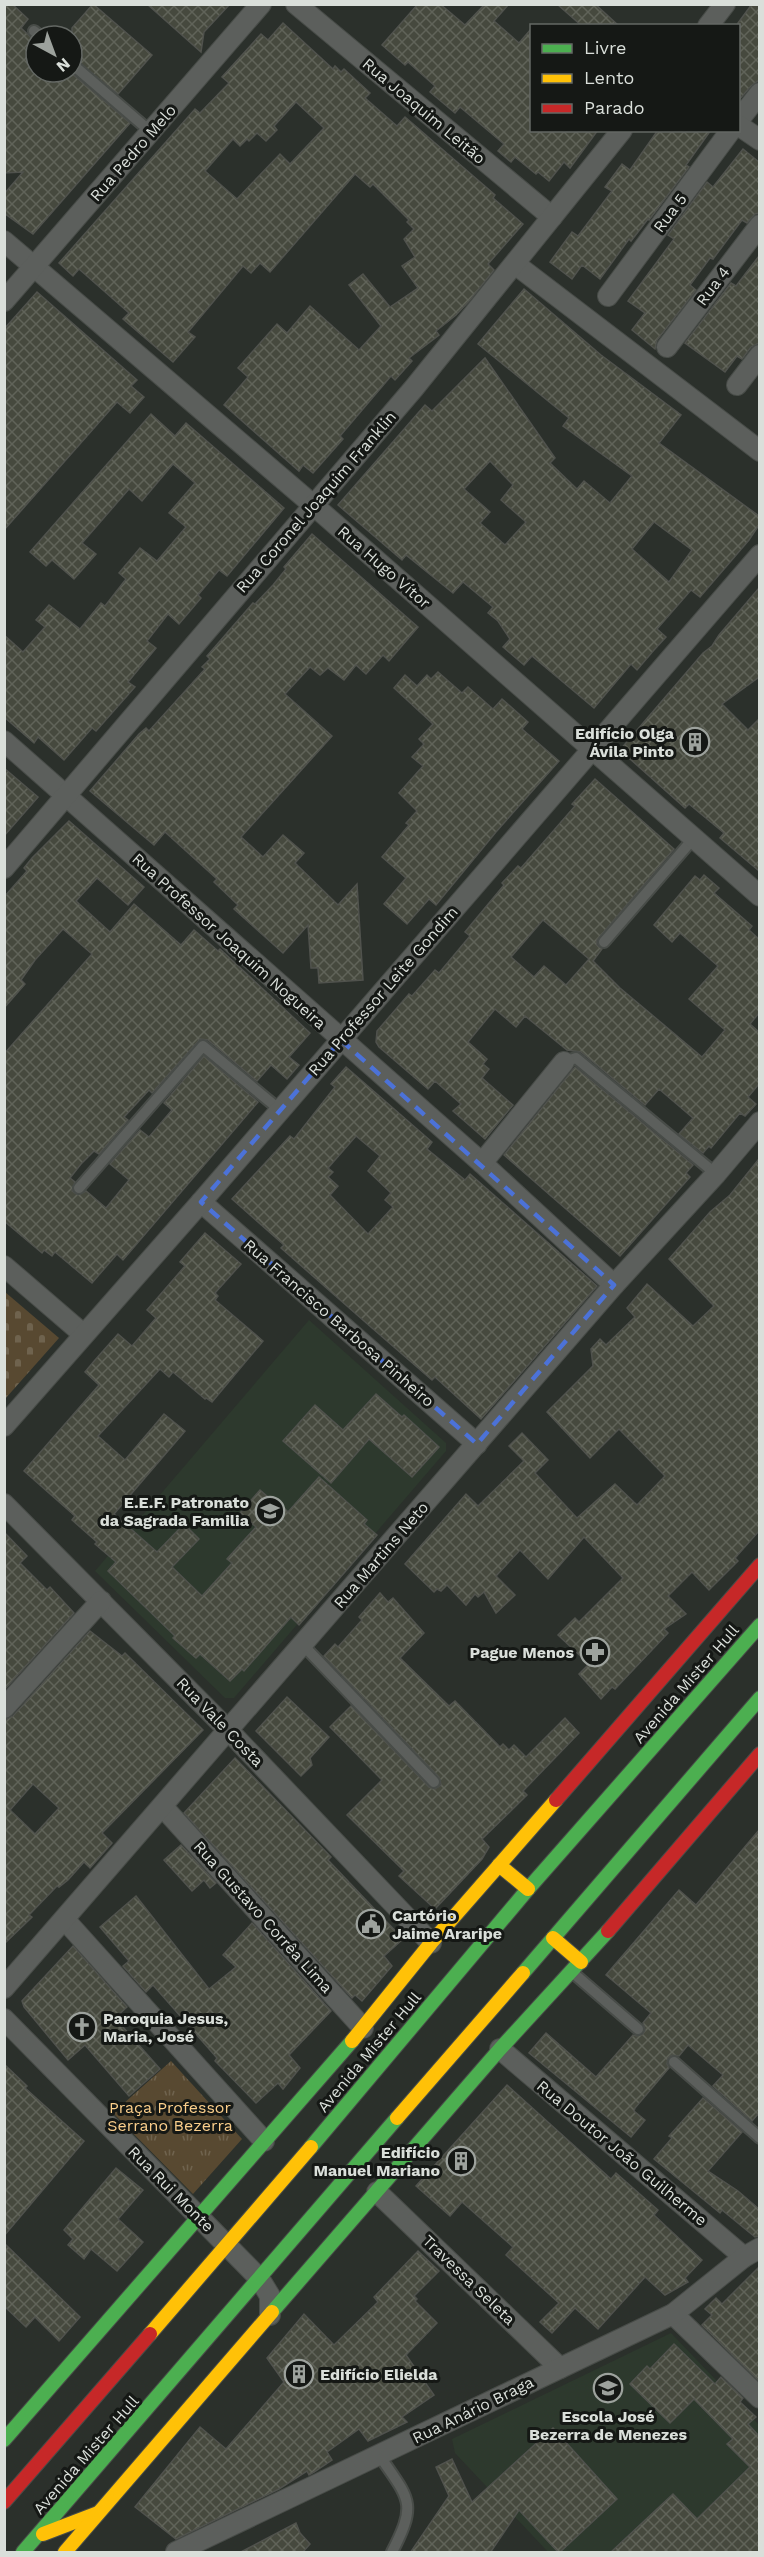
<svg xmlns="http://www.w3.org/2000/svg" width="764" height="2557" viewBox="0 0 764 2557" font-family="'Work Sans',sans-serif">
	<defs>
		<pattern id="cemetery-stones" width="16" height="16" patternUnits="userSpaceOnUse" patternTransform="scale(1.5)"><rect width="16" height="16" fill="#584931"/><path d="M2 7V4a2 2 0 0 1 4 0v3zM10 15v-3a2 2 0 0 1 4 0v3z" fill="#6f634e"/></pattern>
		<pattern id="park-tufts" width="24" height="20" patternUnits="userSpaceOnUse" patternTransform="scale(1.5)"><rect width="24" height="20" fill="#584931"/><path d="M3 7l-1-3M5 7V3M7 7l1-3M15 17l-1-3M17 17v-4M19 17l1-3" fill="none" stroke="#6f634e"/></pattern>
		<pattern id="building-cross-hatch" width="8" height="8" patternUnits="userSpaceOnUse" patternTransform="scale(1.5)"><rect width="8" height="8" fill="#46493e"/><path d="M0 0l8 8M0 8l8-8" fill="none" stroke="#606359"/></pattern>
	</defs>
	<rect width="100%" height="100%" fill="#2b302b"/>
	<g fill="#2d392d">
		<path d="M309,1320L446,1443V1451L234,1698H225L95,1571Z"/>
		<path d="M671,2333L759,2425V2552H548L455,2453L452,2439Z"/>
	</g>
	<path fill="url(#cemetery-stones)" d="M5,1292L59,1338L5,1399Z"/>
	<path fill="url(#park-tufts)" d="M171,2061L242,2139L193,2194L113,2113Z"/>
	<g fill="url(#building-cross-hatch)" stroke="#50524d" stroke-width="1.5" fill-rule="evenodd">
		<path d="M4,4H12L28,19L21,28L36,42V72H70L130,123L33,234L4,213V194L23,172L4,173Z"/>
		<path d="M93,4L152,55L118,94L72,57V28Z"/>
		<path d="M147,4H230L204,32L201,52Z"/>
		<path d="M418,4H440L465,25L485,4H509L494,21L519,43L531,29V130H598L570,168L564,162L549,181L538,172L536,174L515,157L511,162L498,151L504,144L460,107L455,113L430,92L435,86L408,62L405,65L382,45Z"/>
		<path d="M557,4H595L619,26H582Z"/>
		<path d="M752,4H759V80L751,86L738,101V23Z"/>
		<path d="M283,23L333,69L335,66L341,72L344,69L370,93L365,98L397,126L405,117L495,195L493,198L523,224L488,264L494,270L470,300L456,315L436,331L439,335L409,358L412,361L395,380L391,376L340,436L343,439L313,473L303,465L299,471L224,405L248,377L238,368L277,324L287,333L310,306L359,350L381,326L349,285L363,274L390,307L418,288L402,266L415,257L404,239L414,229L407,222L409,220L373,184L370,187L355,174L270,272L260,263L251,273L243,266L188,332L195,337L173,362L123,319L129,313L79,269L73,276L59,263L195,109L200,113L229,83L222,77L261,34L268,40ZM296,102L324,128L290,164L280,154L237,199L205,171L233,139L240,146L247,139L249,141L257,133L266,141L277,130L274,126Z"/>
		<path d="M658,130H711L686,165L689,167L649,220L648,219L631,241L629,239L600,279L582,265L572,279L550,262L572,232L578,236L612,191L605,187L622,164L630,170Z"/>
		<path d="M743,149L759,162V213L755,214L747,223L742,220L713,259L710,258L690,285L696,290L657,340L655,349L632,330L645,313L628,301L674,239L668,235L707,182L713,187Z"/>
		<path d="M759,256V343L751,347L742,359L737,356L725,372L685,343L731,283L736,286Z"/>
		<path d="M524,289L601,355L681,415L659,443L759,516V525L749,540L700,597L691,590L657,629L666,637L654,650L637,670L631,664L594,708L532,656L524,665L503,647L510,639L498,621L488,613L493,607L463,582L453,593L406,555L402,560L338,505L425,405L432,411L485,358L555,458L550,463L577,489L584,481L610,503L632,476L563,426L569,418L478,344ZM490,461L513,485L501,500L526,522L505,545L480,523L490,512L464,489ZM654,522L692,550L669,582L632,549Z"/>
		<path d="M37,292L137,380L131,386L144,397L130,413L117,402L4,530V329Z"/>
		<path d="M151,414L175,436L186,423L284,508L227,576L219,570L198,595L201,598L179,624L168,614L147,641L156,648L128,682L135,687L96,731L92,728L64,760L38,737L34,743L4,717V635L23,652L45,627L36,620L49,605L80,629L101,603L105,606L126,579L119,573L140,548L157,561L186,527L169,513L195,483L173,464L142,501L129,489L82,543L96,554L74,579L52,560L46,566L30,552Z"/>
		<path d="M312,534L418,627L389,661L383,655L366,674L356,665L344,680L328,668L320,675L310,667L285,694L332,736L241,837L263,857L283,835L304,853L295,863L338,905L357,884L363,980L319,983L318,968H311L308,925L283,953L234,909L238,905L214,882L217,879L165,832L154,845L90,791L139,734L146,728L149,731L205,669L202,667L210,659L207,656L253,603L255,604L273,585L286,569L284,567Z"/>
		<path d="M759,588V677L722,704L748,730L759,719V871L720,838L724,833L689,804L685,808L620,750L703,653L712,646L719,635Z"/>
		<path d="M438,672L462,693L468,687L493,709L502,699L528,722L522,729L559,761L496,832L436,905L429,899L407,924L384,904L406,878L382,857L409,825L406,823L417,811L399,793L423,766L412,757L424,744L419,739L433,724L394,688L405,675L417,686L427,675L431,679Z"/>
		<path d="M4,768L38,797L4,836Z"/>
		<path d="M595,779L674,849L597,940V945L602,949L593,961L620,988L702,1057L725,1030L689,999L718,966L680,933L672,942L654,925L695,876L700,880L704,875L719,888L714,893L752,926L749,930L759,939V1013L750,1024L759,1032V1084L748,1097L756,1104L745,1116L740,1113L711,1148L709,1146L703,1153L679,1134L693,1118L659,1089L645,1105L581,1052L567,1050L525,1016L516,1027L495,1009L468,1042L487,1059L483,1064L489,1069L482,1078L513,1105L485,1139L453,1111L461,1104L435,1081L428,1089L379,1047L376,1042L377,1031L409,994L412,996L435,970L439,973L470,936L465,932L504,885L502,883L518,866L521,868L575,806L572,804ZM543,920L589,959L566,985L544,966L534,977L511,957Z"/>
		<path d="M69,821L144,887L128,905L97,878L76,901L110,932L134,904L181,945L194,930L218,951L220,949L310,1033L289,1057L299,1065L287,1079L271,1065L257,1081L208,1040L200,1039L152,1093L149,1090L124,1117L128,1120L99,1154L94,1151L81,1164L70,1178L75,1182L72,1191L78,1195L86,1191L106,1208L129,1180L110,1164L140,1130L149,1137L172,1110L164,1103L204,1056L258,1102L123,1260L117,1254L92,1283L55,1252L52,1256L44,1250L42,1253L4,1221V1054L92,954L63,929L35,960L21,980L25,984L4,1008V897L27,871L24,868L32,858Z"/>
		<path d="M346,1067L432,1142L427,1149L465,1180L470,1174L597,1286L481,1419L435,1377L432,1380L372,1328L281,1248L284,1245L232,1199L290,1136L294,1139L335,1087L331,1084ZM356,1136L380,1156L368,1171L391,1193L385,1200L393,1207L368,1234L330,1195L338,1186L328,1177L333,1172L328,1168Z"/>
		<path d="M575,1067L693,1165L686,1173L690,1177L620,1256L504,1155Z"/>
		<path d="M759,1159V1531L735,1558L738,1561L709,1590L692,1572L668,1596L686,1614L664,1629L668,1633L615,1689L612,1687L601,1699L579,1674L589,1664L558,1635L575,1618L579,1622L623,1578L584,1537L548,1579L520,1550L496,1576L515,1595L496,1613L484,1592L478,1597L475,1594L466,1605L447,1585L441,1591L437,1589L434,1592L405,1564L466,1494L478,1506L524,1461L509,1446L522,1433L548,1460L535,1473L577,1518L615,1484L637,1505L665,1476L619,1429L590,1458L547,1412L593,1366L591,1349L600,1339L606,1345L635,1317L627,1308L647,1284L693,1326L714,1306L669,1259L710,1212L730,1195Z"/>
		<path d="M205,1233L241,1264L215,1293L218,1296L215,1300L263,1341L212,1402L206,1398L205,1399L173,1372L169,1377L160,1369L98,1436L125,1460L164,1414L185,1431L114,1514L157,1552L184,1524L199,1539L172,1567L202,1596L232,1563L227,1559L256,1527L240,1513L260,1490L283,1510L284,1508L288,1512L319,1477L367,1520L364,1524L377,1535L299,1625L291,1617L244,1671L242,1669L230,1681L200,1654L196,1658L173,1638L175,1636L108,1571L116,1562L95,1544L97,1542L72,1520L75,1516L24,1471L99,1385L85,1372L95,1360L118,1334L132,1346L156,1318L147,1310L185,1266L180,1262Z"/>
		<path d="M376,1394L402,1417L404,1415L439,1447L412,1477L369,1439L331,1483L283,1441L315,1405L343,1430Z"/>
		<path d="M4,1532L27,1556L20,1563L47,1590L50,1587L74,1613L4,1690Z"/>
		<path d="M380,1593L388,1602L393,1598L424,1633L400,1658L449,1706L455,1701L500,1747L503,1744L509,1750L514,1745L526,1757L565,1718L579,1733L523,1791L527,1795L482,1839L489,1847L482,1859L435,1909L399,1876L404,1871L347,1815L382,1780L330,1727L351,1706L429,1787L435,1789L441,1785L439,1777L324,1656L335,1644L338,1647L362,1620L359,1617Z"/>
		<path d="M90,1631L122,1656L125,1653L203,1730L102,1833L112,1843L90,1868L84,1862L68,1880L59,1887L57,1886L29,1915L32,1917L4,1944V1720L13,1716ZM33,1784L59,1808L35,1834L10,1810Z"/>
		<path d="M287,1697L329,1737L310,1758L312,1765L301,1776L256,1731Z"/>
		<path d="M235,1758L331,1857L328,1860L403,1939L384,1956L392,1966L362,2001L355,1995L352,1998L184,1813Z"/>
		<path d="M759,1830V2113L752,2121L713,2086L723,2075L688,2045L679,2056L672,2055L668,2058L667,2064L669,2068L635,2108L634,2111L645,2120L631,2137L529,2053L546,2033L596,2077L633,2035L637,2036L643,2034L645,2030L643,2023L651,2013L606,1975L679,1890L696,1905Z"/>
		<path d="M181,1845L216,1883L210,1888L204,1880L192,1891L164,1860Z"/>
		<path d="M136,1896L209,1989L236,1967L223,1955L252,1923L331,2011L289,2055L300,2068L283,2089L278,2083L256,2103L215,2061L217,2058L153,1985L146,1992L123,1966L129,1961L100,1927Z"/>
		<path d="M73,1946L127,2007L115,2018L160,2069L129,2096L85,2045L68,2060L24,2007L22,2001Z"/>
		<path d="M4,2064L27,2086L25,2088L84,2141L4,2236Z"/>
		<path d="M507,2085L611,2179L616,2173L658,2210L654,2215L702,2260L685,2278L688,2282L665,2295L645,2277L598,2329L575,2308L552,2333L540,2322L559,2303L506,2255L513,2247L462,2202L450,2216L416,2186Z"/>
		<path d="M703,2098L742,2132L708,2171L738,2191L759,2209V2236L755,2237L722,2210L720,2213L654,2159L672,2138L669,2136Z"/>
		<path d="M116,2168L143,2190L118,2219L143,2242L117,2271L91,2249L84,2259L68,2245L73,2239L64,2230Z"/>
		<path d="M4,2243L80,2317L59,2341L35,2317L26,2327L4,2306Z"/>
		<path d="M418,2251L439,2271L414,2296L417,2299L415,2301L437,2323L406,2355L434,2395L402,2417L407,2422L368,2441L359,2429L327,2452L332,2460L314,2472L309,2475L307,2471L279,2489L176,2539L135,2507L200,2427L226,2449L284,2382L267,2358L304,2314L334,2345L378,2302L374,2297Z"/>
		<path d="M759,2267V2381L702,2325L712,2315L705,2309L716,2298L722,2304Z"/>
		<path d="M674,2344L715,2384L721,2377L743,2398L740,2402L756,2417L748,2424L759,2436V2553H610L673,2494L697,2519L750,2467L727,2444L733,2439L694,2399L670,2423L630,2384L647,2366L650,2369Z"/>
		<path d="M553,2428L617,2499L559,2553L519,2510L490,2553H410L449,2496L436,2467L452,2459L472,2502Z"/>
		<path d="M296,2523L300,2533L310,2544L302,2553H239Z"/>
	</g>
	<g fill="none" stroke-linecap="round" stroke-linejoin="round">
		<g stroke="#484c48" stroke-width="14">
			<g id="lane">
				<path d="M34,31L40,36"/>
				<path d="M72,64L151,132"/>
				<path d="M604,942L693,839"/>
				<path d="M564,1062L576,1058L716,1174"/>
				<path d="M79,1188L203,1046L280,1110"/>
				<path d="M303,1645L434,1782"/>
				<path d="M572,1972L638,2029"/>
				<path d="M674,2062L760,2138"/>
				<path d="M379,2455C409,2499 418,2502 392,2552"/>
			</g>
		</g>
		<g stroke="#484c48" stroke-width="22">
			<g id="street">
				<path d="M296,4L552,217"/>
				<path d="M708,26L725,4"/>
				<path d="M738,121L760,93"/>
				<path d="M738,125L760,140"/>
				<path d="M4,241L312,504L760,896"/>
				<path d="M515,264L760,451"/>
				<path d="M608,296L731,130"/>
				<path d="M4,301L261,4"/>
				<path d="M667,347L760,225"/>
				<path d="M737,385L760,355"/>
				<path d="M4,741L482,1163L614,1285"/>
				<path d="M4,868L414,388L622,130"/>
				<path d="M482,1163L564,1062"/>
				<path d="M201,1202L477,1444"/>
				<path d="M4,1266L83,1334"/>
				<path d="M4,1426L201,1202L760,555"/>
				<path d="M4,1504L229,1731L431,1943"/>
				<path d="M4,1708L101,1601"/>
				<path d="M163,1807L363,2028"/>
				<path d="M65,1920L264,2141"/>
				<path d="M4,1988L614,1285L716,1174L760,1122"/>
				<path d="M4,2019L259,2278L270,2296V2315"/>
				<path d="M500,2049L744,2257"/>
				<path d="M377,2192L560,2368"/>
				<path d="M673,2314L760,2398"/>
				<path d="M176,2552L673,2314L744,2257L760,2248"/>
			</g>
		</g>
		<g stroke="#484c48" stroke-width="16">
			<g id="fast">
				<path d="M523,1973L760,1698"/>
				<path d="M311,2147L528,1889L760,1625"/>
				<path d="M272,2312L500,2049L608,1931"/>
				<path d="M4,2440L352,2041"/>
				<path d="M23,2552L397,2118"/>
			</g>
		</g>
		<g stroke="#484c48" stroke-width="16">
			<g id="slow">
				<path d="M499,1865L528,1889"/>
				<path d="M553,1938L581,1962"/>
				<path d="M352,2041L431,1943L556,1800"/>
				<path d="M397,2118L523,1973"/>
				<path d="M150,2334L311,2147"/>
				<path d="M43,2534L98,2513"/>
				<path d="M65,2552L272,2312"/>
			</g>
		</g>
		<g stroke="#484c48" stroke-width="16">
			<g id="jam">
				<path d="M556,1800L760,1565"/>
				<path d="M608,1931L760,1754"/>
				<path d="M4,2502L150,2334"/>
			</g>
		</g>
		<use href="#lane" stroke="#5c5f5c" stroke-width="10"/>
		<use href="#street" stroke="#5c5f5c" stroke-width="20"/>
		<use href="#fast" stroke="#4caf50" stroke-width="14"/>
		<use href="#slow" stroke="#ffc107" stroke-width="14"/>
		<use href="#jam" stroke="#c62828" stroke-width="14"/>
	</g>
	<path fill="none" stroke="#4c72d8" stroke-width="4.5" stroke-dasharray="12 8" stroke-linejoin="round" d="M341,1040L614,1285L477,1444L201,1202Z"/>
	<defs>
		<g id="building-ring" transform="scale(1.5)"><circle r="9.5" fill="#151815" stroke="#9da29d" stroke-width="1.5"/><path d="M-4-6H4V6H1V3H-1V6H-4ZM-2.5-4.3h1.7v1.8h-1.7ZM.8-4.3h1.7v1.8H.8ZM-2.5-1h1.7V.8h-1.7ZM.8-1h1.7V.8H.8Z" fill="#9da29d"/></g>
		<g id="school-ring" transform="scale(1.5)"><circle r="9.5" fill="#151815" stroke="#9da29d" stroke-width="1.5"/><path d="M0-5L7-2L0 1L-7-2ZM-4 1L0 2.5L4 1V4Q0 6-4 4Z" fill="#9da29d"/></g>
		<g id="pharmacy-ring" transform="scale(1.5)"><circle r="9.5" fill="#151815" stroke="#9da29d" stroke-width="1.5"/><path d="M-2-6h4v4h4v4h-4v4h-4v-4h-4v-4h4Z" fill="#9da29d"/></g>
		<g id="civic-ring" transform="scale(1.5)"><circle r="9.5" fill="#151815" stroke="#9da29d" stroke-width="1.5"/><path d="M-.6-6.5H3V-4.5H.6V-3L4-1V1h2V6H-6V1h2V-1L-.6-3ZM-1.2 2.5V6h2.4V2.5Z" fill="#9da29d"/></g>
		<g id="church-ring" transform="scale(1.5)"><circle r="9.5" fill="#151815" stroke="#9da29d" stroke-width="1.5"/><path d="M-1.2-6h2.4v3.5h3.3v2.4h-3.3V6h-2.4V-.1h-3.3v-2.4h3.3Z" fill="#9da29d"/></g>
	</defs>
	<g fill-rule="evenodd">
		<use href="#building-ring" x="695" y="742"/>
		<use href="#school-ring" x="270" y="1511"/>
		<use href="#pharmacy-ring" x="595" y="1652"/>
		<use href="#civic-ring" x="371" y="1924"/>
		<use href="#church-ring" x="82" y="2027"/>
		<use href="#building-ring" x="461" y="2161"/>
		<use href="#building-ring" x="299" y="2374"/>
		<use href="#school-ring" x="608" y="2388"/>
	</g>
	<g text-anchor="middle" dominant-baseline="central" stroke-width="6" stroke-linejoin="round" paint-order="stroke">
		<g font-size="16" fill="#dadfda" stroke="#151815">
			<text transform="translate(424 111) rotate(40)">Rua Joaquim Leitão</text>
			<text transform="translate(133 153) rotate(-49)">Rua Pedro Melo</text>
			<text transform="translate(670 213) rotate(-53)">Rua 5</text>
			<text transform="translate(713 286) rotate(-53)">Rua 4</text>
			<text transform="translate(316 502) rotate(-49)">Rua Coronel Joaquim Franklin</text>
			<text transform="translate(384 567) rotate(41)">Rua Hugo Vítor</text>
			<text transform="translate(229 941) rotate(42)">Rua Professor Joaquim Nogueira</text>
			<text transform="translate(383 991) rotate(-49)">Rua Professor Leite Gondim</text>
			<text transform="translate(339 1323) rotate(41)">Rua Francisco Barbosa Pinheiro</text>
			<text transform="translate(381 1555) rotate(-49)">Rua Martins Neto</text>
			<text transform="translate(686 1684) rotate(-49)">Avenida Mister Hull</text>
			<text transform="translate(220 1722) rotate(46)">Rua Vale Costa</text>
			<text transform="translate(263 1917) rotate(48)">Rua Gustavo Corrêa Lima</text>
			<text transform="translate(369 2052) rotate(-50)">Avenida Mister Hull</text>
			<text transform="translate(622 2153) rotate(40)">Rua Doutor João Guilherme</text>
			<text transform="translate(171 2189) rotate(45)">Rua Rui Monte</text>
			<text transform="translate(469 2280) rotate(44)">Travessa Seleta</text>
			<text transform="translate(473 2410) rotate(-26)">Rua Anário Braga</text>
			<text transform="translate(86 2455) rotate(-49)">Avenida Mister Hull</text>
		</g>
		<g font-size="16" font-weight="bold" fill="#dadfda" stroke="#151815" text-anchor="end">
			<text x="674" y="733">Edifício Olga<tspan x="674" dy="18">Ávila Pinto</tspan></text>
			<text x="249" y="1502">E.E.F. Patronato<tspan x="249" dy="18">da Sagrada Familia</tspan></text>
			<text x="574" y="1652">Pague Menos</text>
			<text x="392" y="1915" text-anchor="start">Cartório<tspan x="392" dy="18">Jaime Araripe</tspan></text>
			<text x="103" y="2018" text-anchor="start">Paroquia Jesus,<tspan x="103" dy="18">Maria, José</tspan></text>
			<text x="440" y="2152">Edifício<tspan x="440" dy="18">Manuel Mariano</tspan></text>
			<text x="320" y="2374" text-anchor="start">Edifício Elielda</text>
			<text x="608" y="2416" text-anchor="middle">Escola José<tspan x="608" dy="18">Bezerra de Menezes</tspan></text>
		</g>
		<g font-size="16" fill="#face8b" stroke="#151815">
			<text x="170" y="2107">Praça Professor<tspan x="170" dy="18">Serrano Bezerra</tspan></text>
		</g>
	</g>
	<rect width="764" height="2557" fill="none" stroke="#dadfda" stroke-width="12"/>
	<rect x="530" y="24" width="210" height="108" fill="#151815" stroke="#646864" stroke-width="1.5"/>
	<rect x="542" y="44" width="30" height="9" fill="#4caf50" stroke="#646864" stroke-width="1.5"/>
	<text x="584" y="54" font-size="18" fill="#dadfda">Livre</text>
	<rect x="542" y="74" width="30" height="9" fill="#ffc107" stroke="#646864" stroke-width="1.5"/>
	<text x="584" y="84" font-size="18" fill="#dadfda">Lento</text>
	<rect x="542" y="104" width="30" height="9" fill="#c62828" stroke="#646864" stroke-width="1.5"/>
	<text x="584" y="114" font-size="18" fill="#dadfda">Parado</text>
	<g transform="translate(54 54) rotate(139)"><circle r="28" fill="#151815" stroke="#646864" stroke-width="1.5"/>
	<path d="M0-4.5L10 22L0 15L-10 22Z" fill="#9da29d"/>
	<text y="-9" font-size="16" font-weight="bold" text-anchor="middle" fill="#dadfda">N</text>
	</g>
</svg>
